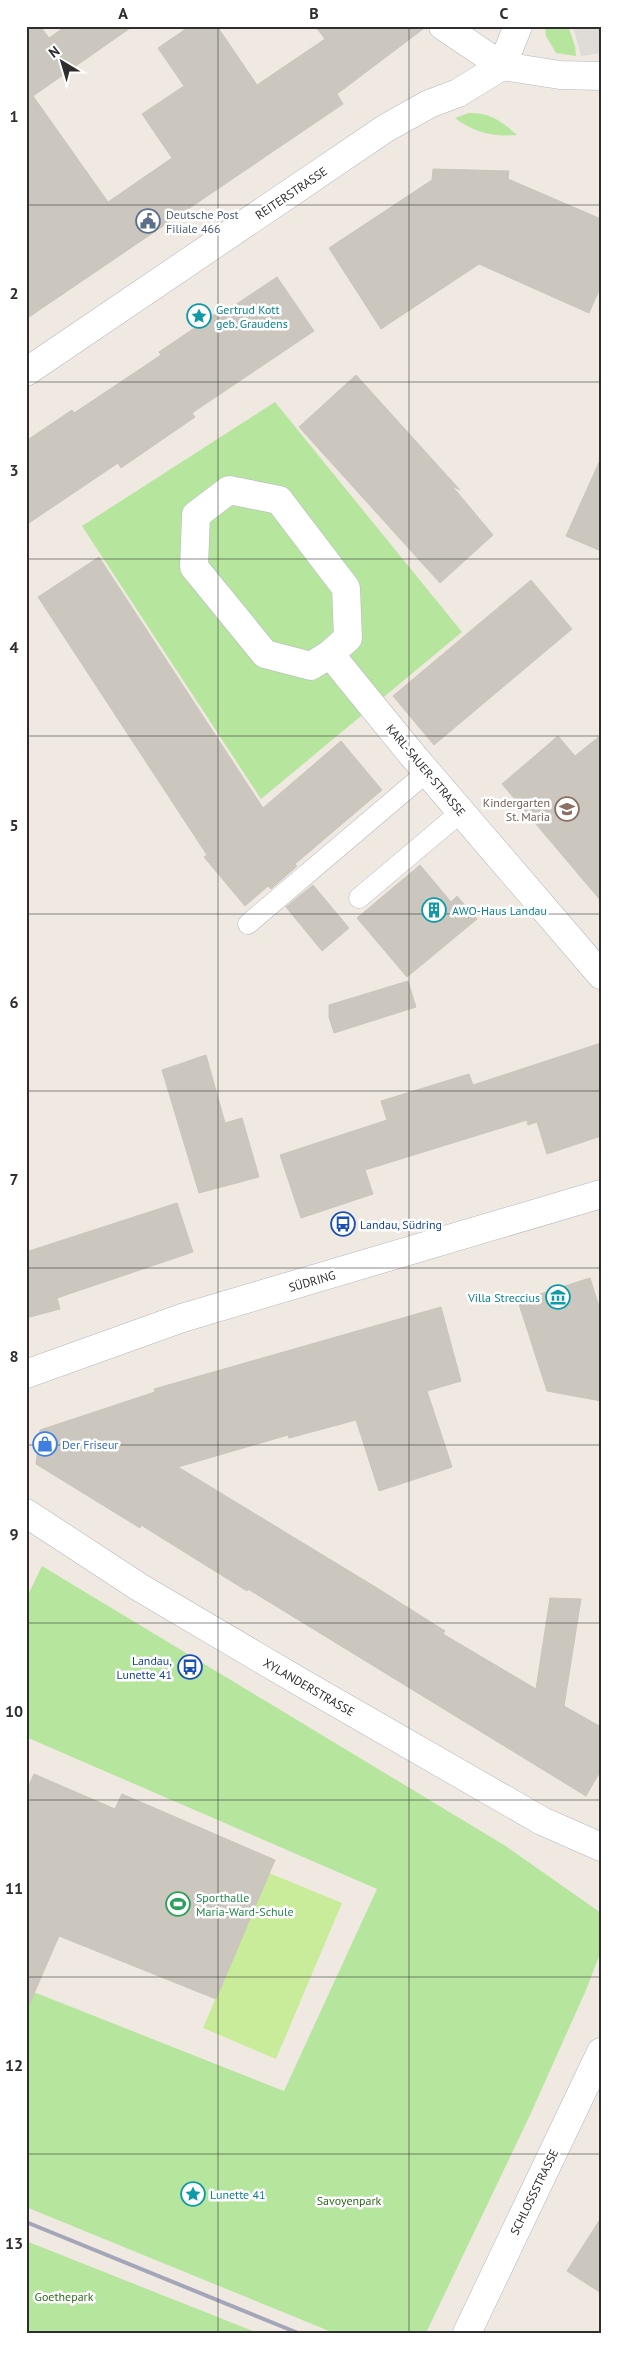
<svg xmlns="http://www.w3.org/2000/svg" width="627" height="2359" viewBox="0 0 627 2359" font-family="'PT Sans',sans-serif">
	<rect width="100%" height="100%" fill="#efe9e1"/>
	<g fill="#b6e59e">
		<path d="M545,26H568L575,46L576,56L556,53L546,36Z"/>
		<path d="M469,113C491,113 501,121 517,135C493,137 475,133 455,118Z"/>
		<path d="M275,402L462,632L261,799L82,526Z"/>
		<path d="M42,1566L504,1845L601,1913V1951L586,1990L531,2113L426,2333H334L26,2207V1989L284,2091L377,1889L26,1737V1599Z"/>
		<path d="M26,2241L258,2333H26Z"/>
	</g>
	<path fill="#c9ec9a" d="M269,1873L342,1903L276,2059L203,2028Z"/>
	<path fill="#dfdcd8" d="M573,26H601V53L581,56Z"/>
	<g fill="#cbc7bf" stroke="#cbc5ba">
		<path d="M26,26H40L49,38L66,26H133L33,96L108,202L172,158L142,114L184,86L158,48L190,26H217L257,85L325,39L315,26H427L337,94L343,104L26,319Z"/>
		<path d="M433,169L509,171L508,179L601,219V286L589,313L479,264L381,329L329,248L432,180Z"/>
		<path d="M277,277L314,331L192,413L195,417L163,439L121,468L118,463L26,525V441L72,410L74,413L161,355L159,352L227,306L229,309Z"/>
		<path d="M356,375L460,490L452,486L493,535L440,583L299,427Z"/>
		<path d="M601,458V551L566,536Z"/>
		<path d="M99,557L263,808L341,741L382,790L295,864L297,866L271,889L268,886L245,906L204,857L207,855L38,597Z"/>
		<path d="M531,580L572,629L434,745L393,696Z"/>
		<path d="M601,735V901L502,784L558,736L575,756Z"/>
		<path d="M420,865L451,902L457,896L477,919L407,977L357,918Z"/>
		<path d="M313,885L349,928L322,951L286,907Z"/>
		<path d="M408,981L416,1007L334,1033L329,1017V1005Z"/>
		<path d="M601,1043V1136L547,1154L537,1122L528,1125L527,1120L365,1170L373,1194L301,1218L280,1155L387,1120L381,1101L469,1074L473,1085Z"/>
		<path d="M206,1055L225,1123L242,1118L259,1177L199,1193L162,1070Z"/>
		<path d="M177,1203L193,1252L57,1298L60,1309L26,1318V1252Z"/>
		<path d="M590,1278L601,1313V1401L547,1391L518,1301Z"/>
		<path d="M441,1307L461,1381L427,1391L452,1467L379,1491L356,1420L289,1438L288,1435L178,1467L377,1588L445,1631L443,1634L536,1689L550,1598L581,1599L564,1706L601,1727V1770L586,1796L248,1589L247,1591L141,1525L140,1528L36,1464L40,1430L155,1392L154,1389Z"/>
		<path d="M34,1774L115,1809L122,1794L275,1860L216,1999L59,1936L26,2012V1792Z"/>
		<path d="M601,2218V2293L567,2271Z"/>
	</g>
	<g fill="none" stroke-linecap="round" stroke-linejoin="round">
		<g stroke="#b4b7c1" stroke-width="21">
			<g id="service">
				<path d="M359,898L461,812"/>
				<path d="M248,924L427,772"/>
			</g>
		</g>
		<g stroke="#b4b7c1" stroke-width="29">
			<g id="minor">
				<path d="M443,26L502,66L560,75L601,76"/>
				<path d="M26,372L386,128L429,104L458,93L502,66L518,26"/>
				<path d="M229,490L279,500L346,588L348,638L330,654L311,666L265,654L194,567L196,515Z"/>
				<path d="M330,654L414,757L601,975"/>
				<path d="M26,1374L182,1318L601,1194"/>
			</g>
		</g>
		<g stroke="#b4b7c1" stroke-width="29">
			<path id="tertiary" d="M26,1513L139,1587L302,1683L542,1821L601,1847"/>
		</g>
		<g stroke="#b4b7c1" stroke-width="29">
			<path id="secondary" d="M467,2333L601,2052"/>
		</g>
		<use href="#service" stroke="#fff" stroke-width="20"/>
		<use href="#minor" stroke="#fff" stroke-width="28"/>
		<use href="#tertiary" stroke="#fff" stroke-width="28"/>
		<use href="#secondary" stroke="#fff" stroke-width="28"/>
		<path stroke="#a3a6b8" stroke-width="4" d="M26,2222L298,2333"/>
	</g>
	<path fill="none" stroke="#2e2e2e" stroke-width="1" stroke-opacity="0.55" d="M218,26V2333M409,26V2333M26,205H601M26,382H601M26,559H601M26,736H601M26,914H601M26,1091H601M26,1268H601M26,1445H601M26,1623H601M26,1800H601M26,1977H601M26,2154H601"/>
	<defs>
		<g id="civic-ring" transform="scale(1.25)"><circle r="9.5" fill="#fff" stroke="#5c6f8a" stroke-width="1.5"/><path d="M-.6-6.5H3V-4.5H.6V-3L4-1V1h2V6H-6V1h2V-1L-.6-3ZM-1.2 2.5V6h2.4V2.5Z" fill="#5c6f8a"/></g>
		<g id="sight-ring" transform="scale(1.25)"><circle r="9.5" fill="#fff" stroke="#0f9aa8" stroke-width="1.5"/><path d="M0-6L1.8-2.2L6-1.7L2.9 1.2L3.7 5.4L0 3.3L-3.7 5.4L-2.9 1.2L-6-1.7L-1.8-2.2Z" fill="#0f9aa8"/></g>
		<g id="school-ring" transform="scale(1.25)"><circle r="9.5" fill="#fff" stroke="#8d6e63" stroke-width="1.5"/><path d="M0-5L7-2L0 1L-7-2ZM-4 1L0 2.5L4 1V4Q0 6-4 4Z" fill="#8d6e63"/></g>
		<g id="building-ring" transform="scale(1.25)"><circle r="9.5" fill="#fff" stroke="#0f9aa8" stroke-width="1.5"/><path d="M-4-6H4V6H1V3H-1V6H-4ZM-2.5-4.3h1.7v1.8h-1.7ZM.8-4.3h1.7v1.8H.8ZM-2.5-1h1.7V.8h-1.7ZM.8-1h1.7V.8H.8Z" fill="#0f9aa8"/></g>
		<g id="bus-ring" transform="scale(1.25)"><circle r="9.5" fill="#fff" stroke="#1a4fb4" stroke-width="1.5"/><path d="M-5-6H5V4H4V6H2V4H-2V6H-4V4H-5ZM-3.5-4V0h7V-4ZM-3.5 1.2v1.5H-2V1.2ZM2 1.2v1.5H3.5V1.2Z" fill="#1a4fb4"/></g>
		<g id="museum-ring" transform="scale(1.25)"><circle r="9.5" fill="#fff" stroke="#0f9aa8" stroke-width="1.5"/><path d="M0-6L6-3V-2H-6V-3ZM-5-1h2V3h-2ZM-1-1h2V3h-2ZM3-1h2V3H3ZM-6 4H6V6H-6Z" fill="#0f9aa8"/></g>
		<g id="shop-ring" transform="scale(1.25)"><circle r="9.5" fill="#fff" stroke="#3f7fe0" stroke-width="1.5"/><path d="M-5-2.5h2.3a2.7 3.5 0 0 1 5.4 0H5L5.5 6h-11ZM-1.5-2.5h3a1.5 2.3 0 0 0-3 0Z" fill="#3f7fe0"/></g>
		<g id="stadium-ring" transform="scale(1.25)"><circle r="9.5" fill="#fff" stroke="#2e9e5b" stroke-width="1.5"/><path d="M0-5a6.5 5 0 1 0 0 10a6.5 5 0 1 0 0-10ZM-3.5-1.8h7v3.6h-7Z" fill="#2e9e5b"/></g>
	</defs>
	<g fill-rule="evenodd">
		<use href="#civic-ring" x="148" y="221"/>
		<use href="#sight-ring" x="199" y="316"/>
		<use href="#school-ring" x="567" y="809"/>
		<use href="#building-ring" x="434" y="910"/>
		<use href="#bus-ring" x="343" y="1224"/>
		<use href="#museum-ring" x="558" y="1297"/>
		<use href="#shop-ring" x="45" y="1444"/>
		<use href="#bus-ring" x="190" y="1667"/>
		<use href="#stadium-ring" x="178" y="1904"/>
		<use href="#sight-ring" x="193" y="2194"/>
	</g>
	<g text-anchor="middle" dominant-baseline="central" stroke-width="5" stroke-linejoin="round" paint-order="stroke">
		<g font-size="12" fill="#2e2e2e" stroke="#fff">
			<text transform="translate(291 193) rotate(-34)">REITERSTRASSE</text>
			<text transform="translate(426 770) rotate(50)">KARL-SAUER-STRASSE</text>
			<text transform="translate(312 1281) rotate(-16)">SÜDRING</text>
			<text transform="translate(309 1687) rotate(30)">XYLANDERSTRASSE</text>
			<text transform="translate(534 2192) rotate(-64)">SCHLOSSSTRASSE</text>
		</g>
		<g font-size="12" fill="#4e5e75" stroke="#fff" text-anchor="start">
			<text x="166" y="214">Deutsche Post<tspan x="166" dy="14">Filiale 466</tspan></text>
		</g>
		<g font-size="12" fill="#0d838f" stroke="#fff" text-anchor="start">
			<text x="216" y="309">Gertrud Kott<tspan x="216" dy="14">geb. Graudens</tspan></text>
			<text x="452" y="910">AWO-Haus Landau</text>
			<text x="540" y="1297" text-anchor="end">Villa Streccius</text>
			<text x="210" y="2194">Lunette 41</text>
		</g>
		<g font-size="12" fill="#785e54" stroke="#fff" text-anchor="end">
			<text x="550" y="802">Kindergarten<tspan x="550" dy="14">St. Maria</tspan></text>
		</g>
		<g font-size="12" fill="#164399" stroke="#fff" text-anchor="start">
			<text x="360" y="1224">Landau, Südring</text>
			<text x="172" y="1660" text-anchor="end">Landau,<tspan x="172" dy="14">Lunette 41</tspan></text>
		</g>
		<g font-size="12" fill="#366cbe" stroke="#fff" text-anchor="start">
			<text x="62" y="1444">Der Friseur</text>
		</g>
		<g font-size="12" fill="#27864d" stroke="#fff" text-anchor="start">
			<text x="196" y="1897">Sporthalle<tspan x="196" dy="14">Maria-Ward-Schule</tspan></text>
		</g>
		<g font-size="12" fill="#2c6e1b" stroke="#fff">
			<text x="349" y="2200">Savoyenpark</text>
			<text x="64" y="2296">Goethepark</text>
		</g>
	</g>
	<rect width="627" height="2359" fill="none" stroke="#ffffff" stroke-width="55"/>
	<g transform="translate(62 62) rotate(322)" stroke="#ffffff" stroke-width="4" paint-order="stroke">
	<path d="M0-4L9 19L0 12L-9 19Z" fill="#2e2e2e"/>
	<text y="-8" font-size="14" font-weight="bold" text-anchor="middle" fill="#2e2e2e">N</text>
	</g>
	<rect x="28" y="28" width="572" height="2304" fill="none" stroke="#2e2e2e" stroke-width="2"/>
	<g font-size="16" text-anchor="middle" font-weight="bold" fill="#2e2e2e">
		<text x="123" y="19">A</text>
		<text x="314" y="19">B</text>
		<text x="504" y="19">C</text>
		<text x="14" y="122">1</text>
		<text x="14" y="299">2</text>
		<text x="14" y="476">3</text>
		<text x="14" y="653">4</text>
		<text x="14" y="831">5</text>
		<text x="14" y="1008">6</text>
		<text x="14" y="1185">7</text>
		<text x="14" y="1362">8</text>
		<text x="14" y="1540">9</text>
		<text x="14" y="1717">10</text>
		<text x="14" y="1894">11</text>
		<text x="14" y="2071">12</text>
		<text x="14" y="2249">13</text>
	</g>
</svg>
